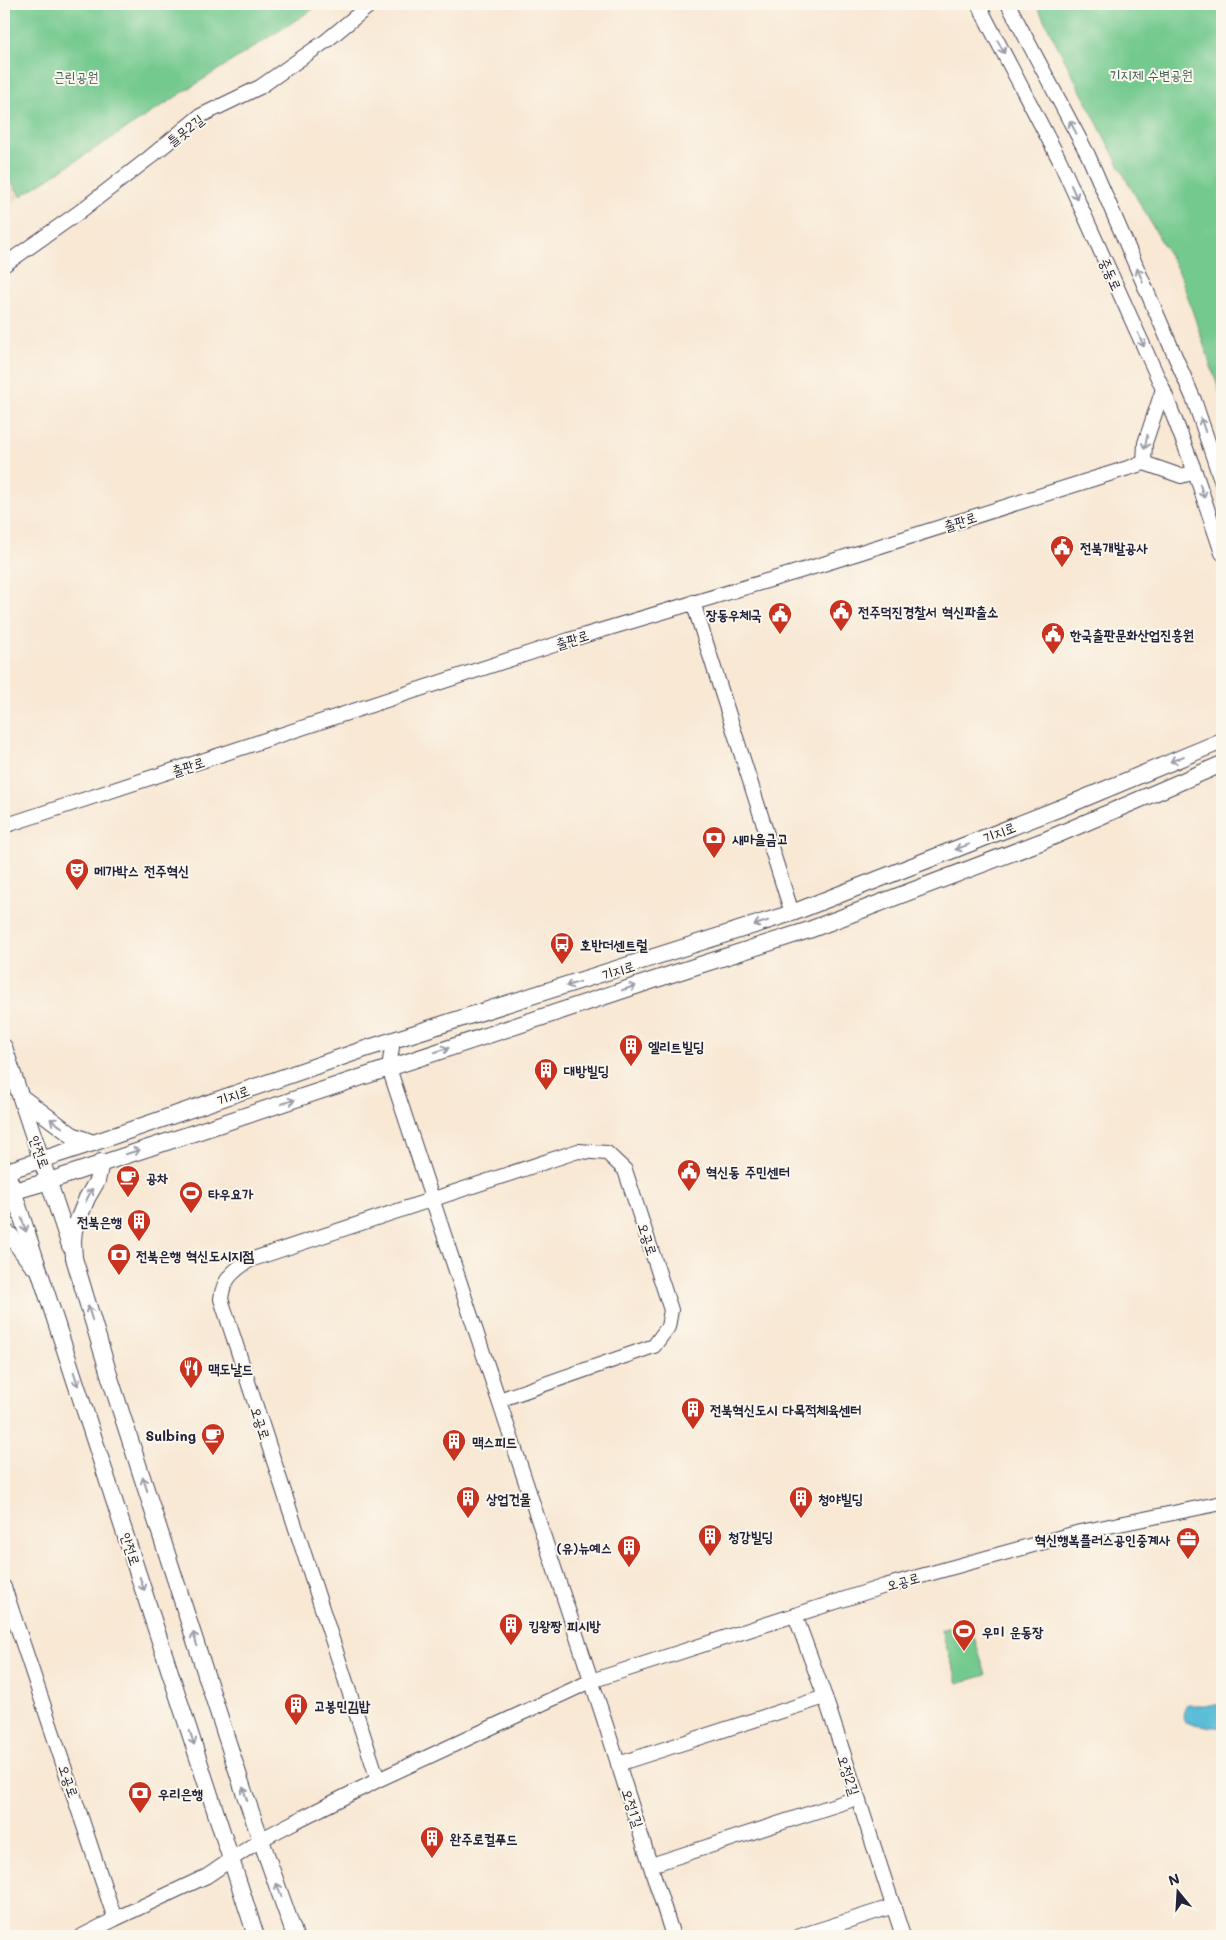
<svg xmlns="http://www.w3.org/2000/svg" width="1226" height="1940" viewBox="0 0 1226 1940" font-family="Mali,'Poor Story',sans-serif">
	<rect width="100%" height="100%" fill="#fbf7ec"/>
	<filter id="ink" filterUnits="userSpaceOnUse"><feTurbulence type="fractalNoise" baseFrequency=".02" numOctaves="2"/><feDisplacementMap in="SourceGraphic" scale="10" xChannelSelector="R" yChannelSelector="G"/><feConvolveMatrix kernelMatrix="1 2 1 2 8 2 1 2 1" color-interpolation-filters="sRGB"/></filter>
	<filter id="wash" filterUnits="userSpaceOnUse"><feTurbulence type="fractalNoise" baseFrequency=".0096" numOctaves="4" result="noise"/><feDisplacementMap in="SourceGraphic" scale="20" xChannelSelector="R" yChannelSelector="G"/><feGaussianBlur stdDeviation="1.12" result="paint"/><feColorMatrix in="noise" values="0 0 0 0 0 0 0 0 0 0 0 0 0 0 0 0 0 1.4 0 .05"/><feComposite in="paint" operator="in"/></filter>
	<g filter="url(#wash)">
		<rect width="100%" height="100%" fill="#f8e8d4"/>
		<path fill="#ebd8ba" d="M4,172L21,196L4,208Z"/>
		<g fill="#73c98e" stroke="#4a7664">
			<path d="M4,4H321L21,196L4,172Z"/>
			<path d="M1036,4H1222V399L1180,274L1126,179Z"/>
			<path d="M969,1621L986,1675L958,1683L941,1630Z"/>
		</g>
		<path fill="#59bcd7" stroke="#3e6f89" d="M1187,1705H1222V1728L1185,1723C1182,1717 1183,1711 1187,1705Z"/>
	</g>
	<g filter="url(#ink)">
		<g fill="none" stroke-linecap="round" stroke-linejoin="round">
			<g stroke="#424052" stroke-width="16">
				<g id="minor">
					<path d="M978,4L1059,159L1163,389L1195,472L1222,553"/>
					<path d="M1008,4L1088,155L1194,400L1222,483"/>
					<path d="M4,265L78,213L149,158L200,116L260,87L326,41L371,4"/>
					<path d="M1144,463L1145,443L1163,389"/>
					<path d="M693,602L792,913"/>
					<path d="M4,826L569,640L820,565L1144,463L1181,476L1195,472"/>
					<path d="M393,1040L389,1068L602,1713L673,1936"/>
					<path d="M4,1587L115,1919"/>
					<path d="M795,1615L825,1697L903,1936"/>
					<path d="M618,1764L825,1697"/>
					<path d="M378,1780L221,1299C223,1279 234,1270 250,1260L578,1151L607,1153L625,1170L671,1310L668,1327L654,1346L499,1400"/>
					<path d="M651,1865L857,1798"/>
					<path d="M82,1936L115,1919L207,1876L260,1840L294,1822L378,1780L591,1681L885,1586L1080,1532L1222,1503"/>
					<path d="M800,1936L894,1906"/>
				</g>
			</g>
			<g stroke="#424052" stroke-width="18">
				<g id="tertiary">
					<path d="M4,1047L70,1246"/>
					<path d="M21,1097L72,1135L93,1143"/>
					<path d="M101,1162L97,1181L87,1198L74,1230L73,1241L74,1258L111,1381L244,1792L295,1936"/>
					<path d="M4,1172L93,1143L362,1050L792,913L1068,805L1222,741"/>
					<path d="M10,1181L256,1936"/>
					<path d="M4,1194L49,1181L678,972L809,930L1043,841L1222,764"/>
					<path d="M4,1231L10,1235L32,1265"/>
				</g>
			</g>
			<use href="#minor" stroke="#fff" stroke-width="14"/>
			<use href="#tertiary" stroke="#fff" stroke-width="16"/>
		</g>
		<defs><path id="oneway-shaft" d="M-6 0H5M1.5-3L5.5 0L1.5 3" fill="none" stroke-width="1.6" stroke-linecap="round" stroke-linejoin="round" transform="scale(1.25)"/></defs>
		<g stroke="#9c9ca7">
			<use href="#oneway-shaft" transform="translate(1001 47) rotate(62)"/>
			<use href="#oneway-shaft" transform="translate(1073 127) rotate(-118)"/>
			<use href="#oneway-shaft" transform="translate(1074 192) rotate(66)"/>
			<use href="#oneway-shaft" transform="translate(1140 275) rotate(-114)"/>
			<use href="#oneway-shaft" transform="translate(1141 340) rotate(66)"/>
			<use href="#oneway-shaft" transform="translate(1203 425) rotate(-108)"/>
			<use href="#oneway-shaft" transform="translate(1146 442) rotate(101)"/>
			<use href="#oneway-shaft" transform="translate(1202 491) rotate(72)"/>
			<use href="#oneway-shaft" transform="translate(1177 759) rotate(157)"/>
			<use href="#oneway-shaft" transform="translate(962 847) rotate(159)"/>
			<use href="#oneway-shaft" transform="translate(761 923) rotate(162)"/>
			<use href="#oneway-shaft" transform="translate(573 984) rotate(163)"/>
			<use href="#oneway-shaft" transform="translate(629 988) rotate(-18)"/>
			<use href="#oneway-shaft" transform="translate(442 1050) rotate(-18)"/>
			<use href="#oneway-shaft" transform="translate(288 1102) rotate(-18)"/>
			<use href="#oneway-shaft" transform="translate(56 1123) rotate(-144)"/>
			<use href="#oneway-shaft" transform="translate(133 1152) rotate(-18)"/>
			<use href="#oneway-shaft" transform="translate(89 1195) rotate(-63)"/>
			<use href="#oneway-shaft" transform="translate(24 1225) rotate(72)"/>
			<use href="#oneway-shaft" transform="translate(90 1313) rotate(-107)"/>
			<use href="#oneway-shaft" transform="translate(76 1379) rotate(72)"/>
			<use href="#oneway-shaft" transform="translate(145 1484) rotate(-108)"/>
			<use href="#oneway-shaft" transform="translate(142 1584) rotate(72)"/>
			<use href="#oneway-shaft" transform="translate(195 1639) rotate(-108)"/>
			<use href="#oneway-shaft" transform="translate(192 1738) rotate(72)"/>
			<use href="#oneway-shaft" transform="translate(245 1794) rotate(-108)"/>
			<use href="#oneway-shaft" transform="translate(279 1890) rotate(-110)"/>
		</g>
	</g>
	<defs>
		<g id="civic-pin" transform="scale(1.25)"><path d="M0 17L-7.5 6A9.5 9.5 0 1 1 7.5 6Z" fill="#c8321e" stroke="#fbf7ec"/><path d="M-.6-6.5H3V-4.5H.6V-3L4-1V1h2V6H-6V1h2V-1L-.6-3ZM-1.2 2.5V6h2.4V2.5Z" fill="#fff"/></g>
		<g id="bank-pin" transform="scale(1.25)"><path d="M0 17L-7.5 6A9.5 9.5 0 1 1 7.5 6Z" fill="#c8321e" stroke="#fbf7ec"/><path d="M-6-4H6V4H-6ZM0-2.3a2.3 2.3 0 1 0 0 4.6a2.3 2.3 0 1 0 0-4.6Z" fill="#fff"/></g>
		<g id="theatre-pin" transform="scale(1.25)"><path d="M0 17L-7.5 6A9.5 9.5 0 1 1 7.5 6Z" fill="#c8321e" stroke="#fbf7ec"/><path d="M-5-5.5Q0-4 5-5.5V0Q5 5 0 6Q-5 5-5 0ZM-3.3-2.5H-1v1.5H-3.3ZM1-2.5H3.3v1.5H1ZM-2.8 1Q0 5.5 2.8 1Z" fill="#fff"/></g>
		<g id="bus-pin" transform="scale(1.25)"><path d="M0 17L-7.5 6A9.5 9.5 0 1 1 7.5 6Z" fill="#c8321e" stroke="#fbf7ec"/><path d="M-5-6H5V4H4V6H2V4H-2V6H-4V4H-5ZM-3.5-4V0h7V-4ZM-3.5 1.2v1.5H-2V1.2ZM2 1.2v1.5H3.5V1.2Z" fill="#fff"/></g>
		<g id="building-pin" transform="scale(1.25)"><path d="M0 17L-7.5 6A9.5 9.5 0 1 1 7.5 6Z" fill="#c8321e" stroke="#fbf7ec"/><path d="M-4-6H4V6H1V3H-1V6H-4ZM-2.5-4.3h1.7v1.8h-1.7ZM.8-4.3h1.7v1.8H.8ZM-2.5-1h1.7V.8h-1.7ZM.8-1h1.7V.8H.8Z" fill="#fff"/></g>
		<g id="cafe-pin" transform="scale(1.25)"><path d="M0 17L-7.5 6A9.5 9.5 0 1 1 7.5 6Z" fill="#c8321e" stroke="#fbf7ec"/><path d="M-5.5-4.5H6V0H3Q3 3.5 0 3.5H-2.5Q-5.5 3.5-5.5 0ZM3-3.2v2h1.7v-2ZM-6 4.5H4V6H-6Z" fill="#fff"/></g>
		<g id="stadium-pin" transform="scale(1.25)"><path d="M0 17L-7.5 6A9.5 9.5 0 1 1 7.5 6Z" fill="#c8321e" stroke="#fbf7ec"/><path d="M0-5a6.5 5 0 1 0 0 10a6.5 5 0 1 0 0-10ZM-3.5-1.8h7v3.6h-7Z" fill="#fff"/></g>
		<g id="restaurant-pin" transform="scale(1.25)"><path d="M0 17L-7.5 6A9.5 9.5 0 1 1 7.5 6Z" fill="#c8321e" stroke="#fbf7ec"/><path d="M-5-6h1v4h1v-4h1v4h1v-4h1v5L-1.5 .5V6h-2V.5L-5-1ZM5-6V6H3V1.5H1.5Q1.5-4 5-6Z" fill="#fff"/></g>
		<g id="office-pin" transform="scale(1.25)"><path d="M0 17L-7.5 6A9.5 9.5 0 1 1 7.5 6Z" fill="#c8321e" stroke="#fbf7ec"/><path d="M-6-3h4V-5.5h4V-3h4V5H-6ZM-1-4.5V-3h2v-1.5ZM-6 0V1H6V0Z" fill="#fff"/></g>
	</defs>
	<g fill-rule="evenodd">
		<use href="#civic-pin" x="1062" y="547"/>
		<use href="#civic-pin" x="841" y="611"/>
		<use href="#civic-pin" x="780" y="614"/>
		<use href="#civic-pin" x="1053" y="634"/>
		<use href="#bank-pin" x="714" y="838"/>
		<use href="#theatre-pin" x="77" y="870"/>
		<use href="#bus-pin" x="562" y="944"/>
		<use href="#building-pin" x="631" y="1046"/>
		<use href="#building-pin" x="546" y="1070"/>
		<use href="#civic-pin" x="689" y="1171"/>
		<use href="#cafe-pin" x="128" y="1177"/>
		<use href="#stadium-pin" x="191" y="1193"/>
		<use href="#building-pin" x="139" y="1221"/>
		<use href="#bank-pin" x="119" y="1255"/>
		<use href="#restaurant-pin" x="191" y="1368"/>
		<use href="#building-pin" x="693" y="1409"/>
		<use href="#cafe-pin" x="213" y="1435"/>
		<use href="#building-pin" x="454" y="1441"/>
		<use href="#building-pin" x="468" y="1498"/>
		<use href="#building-pin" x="801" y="1498"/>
		<use href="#building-pin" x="710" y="1536"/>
		<use href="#office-pin" x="1188" y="1539"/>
		<use href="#building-pin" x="629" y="1547"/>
		<use href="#building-pin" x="511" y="1625"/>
		<use href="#stadium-pin" x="964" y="1631"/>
		<use href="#building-pin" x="296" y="1705"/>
		<use href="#bank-pin" x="140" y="1793"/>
		<use href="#building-pin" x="432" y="1838"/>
	</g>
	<g text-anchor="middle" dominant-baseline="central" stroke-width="4" stroke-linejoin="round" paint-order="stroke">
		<g font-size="14" fill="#3e5c58" stroke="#fbf7ec">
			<text x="1151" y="74">기지제 수변공원</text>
			<text x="76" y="76">근린공원</text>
		</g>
		<g font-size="14" fill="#22223b" stroke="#fbf7ec">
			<text transform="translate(185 130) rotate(-38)">틀못2길</text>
			<text transform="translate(1111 274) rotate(66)">중동로</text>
			<text transform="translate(960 521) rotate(-18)">출판로</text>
			<text transform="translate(572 639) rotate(-17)">출판로</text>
			<text transform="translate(188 766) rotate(-18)">출판로</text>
			<text transform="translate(999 832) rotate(-21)">기지로</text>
			<text transform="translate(618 970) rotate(-17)">기지로</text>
			<text transform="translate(233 1095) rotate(-19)">기지로</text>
			<text transform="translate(40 1152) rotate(71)">안전로</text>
			<text transform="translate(648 1239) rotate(72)">오공로</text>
			<text transform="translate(261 1423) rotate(72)">오공로</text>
			<text transform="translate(131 1549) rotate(72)">안전로</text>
			<text transform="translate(903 1581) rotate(-15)">오공로</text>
			<text transform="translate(849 1775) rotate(72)">오정2길</text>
			<text transform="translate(69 1781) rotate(71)">오공로</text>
			<text transform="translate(633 1808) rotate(72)">오정1길</text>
		</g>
		<g font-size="14" font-weight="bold" fill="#22223b" stroke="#fbf7ec" text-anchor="start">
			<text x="1080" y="547">전북개발공사</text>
			<text x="858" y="611">전주덕진경찰서 혁신파출소</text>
			<text x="762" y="614" text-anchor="end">장동우체국</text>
			<text x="1070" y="634">한국출판문화산업진흥원</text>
			<text x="732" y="838">새마을금고</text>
			<text x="94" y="870">메가박스 전주혁신</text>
			<text x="580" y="944">호반더센트럴</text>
			<text x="648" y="1046">엘리트빌딩</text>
			<text x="564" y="1070">대방빌딩</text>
			<text x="706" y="1171">혁신동 주민센터</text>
			<text x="146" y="1177">공차</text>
			<text x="208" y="1193">타우요가</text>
			<text x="122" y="1221" text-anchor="end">전북은행</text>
			<text x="136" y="1255">전북은행 혁신도시지점</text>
			<text x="208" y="1368">맥도날드</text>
			<text x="710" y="1409">전북혁신도시 다목적체육센터</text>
			<text x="196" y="1435" text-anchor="end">Sulbing</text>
			<text x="472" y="1441">맥스피드</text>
			<text x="486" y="1498">상업건물</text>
			<text x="818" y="1498">청야빌딩</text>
			<text x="728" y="1536">청강빌딩</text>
			<text x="1170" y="1539" text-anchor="end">혁신행복플러스공인중계사</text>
			<text x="612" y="1547" text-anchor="end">(유)뉴예스</text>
			<text x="528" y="1625">킹왕짱 피시방</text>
			<text x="982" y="1631">우미 운동장</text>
			<text x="314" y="1705">고봉민김밥</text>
			<text x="158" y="1793">우리은행</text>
			<text x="450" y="1838">완주로컬푸드</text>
		</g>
	</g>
	<rect width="1226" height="1940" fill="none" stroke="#fbf7ec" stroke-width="20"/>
	<g transform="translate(1178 1892) rotate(342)" stroke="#fbf7ec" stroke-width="4" paint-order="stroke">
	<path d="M0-4L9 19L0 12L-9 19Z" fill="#22223b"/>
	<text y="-8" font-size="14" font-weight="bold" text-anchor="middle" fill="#22223b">N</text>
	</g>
</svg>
